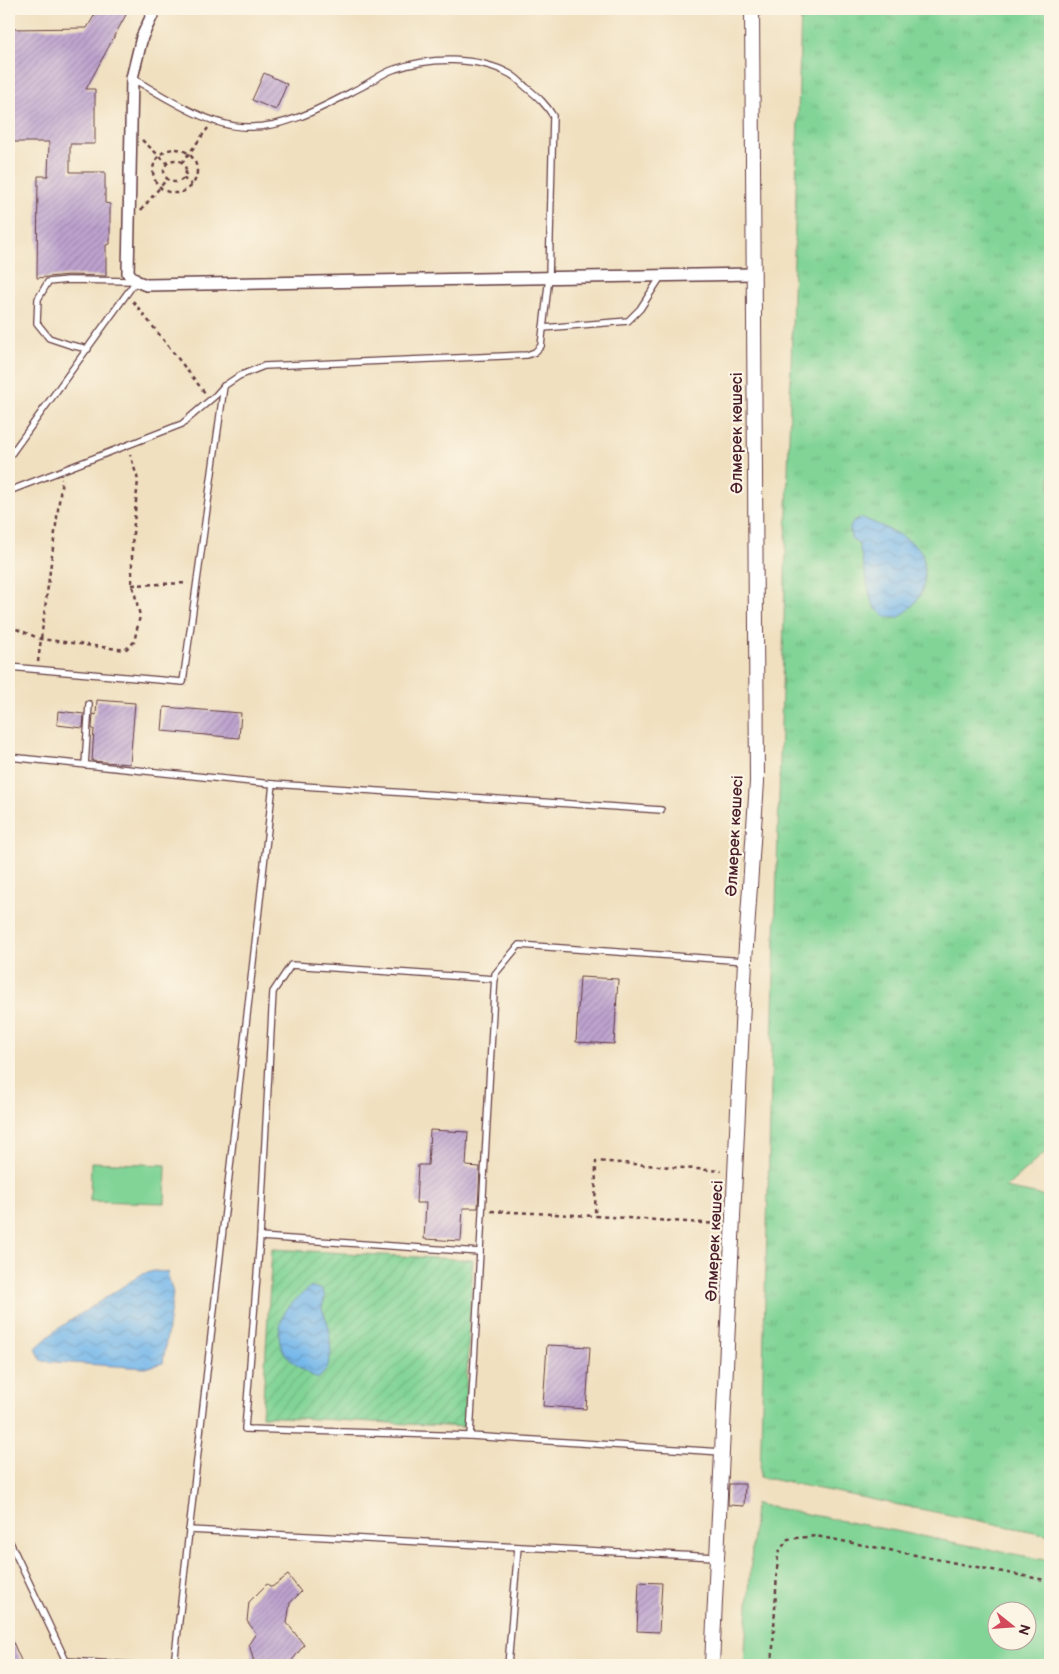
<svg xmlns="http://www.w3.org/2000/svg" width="1059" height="1674" viewBox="0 0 1059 1674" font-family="'Balsamiq Sans',sans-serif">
	<defs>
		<pattern id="grass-tufts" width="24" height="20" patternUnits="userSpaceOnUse" patternTransform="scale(1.25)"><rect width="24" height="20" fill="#81d496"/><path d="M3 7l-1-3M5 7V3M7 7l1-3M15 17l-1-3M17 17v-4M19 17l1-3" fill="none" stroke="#71b681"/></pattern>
		<pattern id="garden-furrows" width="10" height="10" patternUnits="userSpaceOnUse" patternTransform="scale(1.25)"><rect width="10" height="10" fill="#81d496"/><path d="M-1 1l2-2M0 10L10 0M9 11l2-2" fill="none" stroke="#71b681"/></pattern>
		<pattern id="water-waves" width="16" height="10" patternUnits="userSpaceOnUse" patternTransform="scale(1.25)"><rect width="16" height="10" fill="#75b7ea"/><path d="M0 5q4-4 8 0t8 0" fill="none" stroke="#6294be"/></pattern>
		<pattern id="building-hatch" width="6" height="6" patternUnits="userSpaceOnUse" patternTransform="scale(1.25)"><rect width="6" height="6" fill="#bda3cf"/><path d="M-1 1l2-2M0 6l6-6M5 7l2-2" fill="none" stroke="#9c84a8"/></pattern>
	</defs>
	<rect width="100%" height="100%" fill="#fcf5e5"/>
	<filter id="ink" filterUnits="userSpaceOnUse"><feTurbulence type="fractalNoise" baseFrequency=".02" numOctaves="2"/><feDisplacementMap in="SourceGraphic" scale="10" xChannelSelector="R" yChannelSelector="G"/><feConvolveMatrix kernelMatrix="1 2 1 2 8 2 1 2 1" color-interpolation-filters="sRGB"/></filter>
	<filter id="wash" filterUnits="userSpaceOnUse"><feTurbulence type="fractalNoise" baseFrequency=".0096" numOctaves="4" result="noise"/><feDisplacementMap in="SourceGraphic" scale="20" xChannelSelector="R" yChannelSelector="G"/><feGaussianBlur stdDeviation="1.12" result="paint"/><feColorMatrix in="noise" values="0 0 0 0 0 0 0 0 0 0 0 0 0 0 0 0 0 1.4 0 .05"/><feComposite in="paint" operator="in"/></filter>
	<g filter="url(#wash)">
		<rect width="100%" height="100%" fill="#f0e0c0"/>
		<path fill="url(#grass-tufts)" stroke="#667a60" d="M801,9H1050V1148L1005,1188L1050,1197V1535L760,1477Z"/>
		<g fill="#81d496" stroke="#667a60" fill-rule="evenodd">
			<path d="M91,1162L166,1165L165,1203L90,1201Z"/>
			<path d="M755,1504L1050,1561V1665H744ZM996,1612H1026V1642H996Z"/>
		</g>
		<path fill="url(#garden-furrows)" stroke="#667a60" d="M272,1249L473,1260L464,1427L262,1416Z"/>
		<g fill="url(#water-waves)" stroke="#606b8a">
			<path d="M862,518C876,523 911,539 919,549C924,555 923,560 924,567C927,590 917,605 898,618L887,617L876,609L871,600L859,545L851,538L850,528L853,521Z"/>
			<path d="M154,1271L167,1272L173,1293L163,1363L145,1368L41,1361L36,1348L56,1330L142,1274Z"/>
			<path d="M310,1287L322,1289L325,1296L322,1308L329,1327L331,1354L327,1369L318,1379C296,1366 272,1352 281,1323C282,1319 283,1315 285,1312C291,1303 302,1294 310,1287Z"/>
		</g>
		<g id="blocks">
			<g fill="url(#building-hatch)">
				<path d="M98,9H129L86,89H95V144H70V172H105V203L110,204V244L106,245V276L68,275L37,278L38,176H48L49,142H12V129L9,130V42H11L12,29L87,28Z"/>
				<path d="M264,73L287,84L276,110L252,100Z"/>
				<path d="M97,700L135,703L130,764L92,761L94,729H92L93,714L96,715Z"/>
				<path d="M164,707L241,713L239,738L162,731Z"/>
				<path d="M58,711L84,714L83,728L57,725Z"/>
				<path d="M580,977L618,979L614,1044L576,1042Z"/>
				<path d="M430,1130L468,1132L466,1166L480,1167L478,1208H463L461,1241L424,1239L426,1203H416L418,1165H428Z"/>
				<path d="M547,1345L590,1347L586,1409L543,1406Z"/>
				<path d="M729,1484H745L744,1506L728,1505Z"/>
				<path d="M288,1575L301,1592L290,1603L287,1623L304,1645L290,1663L281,1665H263L254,1662L249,1644L256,1633L247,1621L249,1602L267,1584L272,1587Z"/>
				<path d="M639,1582L662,1583L659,1632L637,1631Z"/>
				<path d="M9,1633L23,1665H9Z"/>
			</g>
		</g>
	</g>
	<g filter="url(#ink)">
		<use href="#blocks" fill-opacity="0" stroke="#633c41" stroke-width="1"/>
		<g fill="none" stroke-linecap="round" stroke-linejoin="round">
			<g stroke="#633c41" stroke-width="8">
				<g id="service">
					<path d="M543,328L628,321L640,309L662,275"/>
					<path d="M88,349L70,345L49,338L37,323L38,299L48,282L68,280L134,281"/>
					<path d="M9,457L136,281"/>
					<path d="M9,491L182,424L216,395L224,386L239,376L264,366L527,355L535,352L541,346L549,277L553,116C546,104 538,97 527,88C522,84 516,77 510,74C477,56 430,57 395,69C385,72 375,79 365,85C328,104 288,129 245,127C208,126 163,96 132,78"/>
					<path d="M9,667L183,682L224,386"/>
					<path d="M9,757L273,784"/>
					<path d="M85,765L89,704"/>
					<path d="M260,1237L273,992L291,965L495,979"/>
					<path d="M470,1436L245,1429L260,1237L480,1252"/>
					<path d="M722,1452L470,1436L495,974L519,945L745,961"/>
					<path d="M189,1530L716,1557"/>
					<path d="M9,1540L66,1661L133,1665"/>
					<path d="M174,1665L273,784L661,810"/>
					<path d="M508,1665L518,1547"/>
				</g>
			</g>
			<g stroke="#633c41" stroke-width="14">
				<path id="minor" d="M155,9L142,37L132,78L128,273L136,281L146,285L753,274"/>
			</g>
			<g stroke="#633c41" stroke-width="16">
				<path id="tertiary" d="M712,1665L745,961L757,782L752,9"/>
			</g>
			<g stroke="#633c41" stroke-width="2.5" stroke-dasharray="4 4" stroke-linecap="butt">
				<path d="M142,140L167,163"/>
				<circle cx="175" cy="171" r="22"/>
				<circle cx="175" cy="171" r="11"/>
				<path d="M182,163L208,128"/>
				<path d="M183,178L192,185"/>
				<path d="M141,210L167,179"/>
				<path d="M133,301L205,393"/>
				<path d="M132,585L188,583"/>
				<path d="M9,626L41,639L125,650L134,642L140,616L132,582V544L138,480L130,454"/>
				<path d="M38,662L62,479"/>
				<path d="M491,1211L595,1216"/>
				<path d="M719,1224L595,1216L596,1161L721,1171"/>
				<path d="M772,1665L778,1553L788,1539L816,1536L1050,1581"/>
			</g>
			<use href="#service" stroke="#fff" stroke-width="5.5"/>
			<use href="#minor" stroke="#fff" stroke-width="11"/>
			<use href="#tertiary" stroke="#fff" stroke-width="14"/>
		</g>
	</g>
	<g text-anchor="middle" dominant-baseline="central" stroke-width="4.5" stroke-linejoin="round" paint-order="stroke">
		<g font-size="16" fill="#4a1f2b" stroke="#fcf5e5">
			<text transform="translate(737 433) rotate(-90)">Әлмерек көшесі</text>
			<text transform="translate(735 836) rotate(-87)">Әлмерек көшесі</text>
			<text transform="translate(715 1241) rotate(-87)">Әлмерек көшесі</text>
		</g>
	</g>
	<rect width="1059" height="1674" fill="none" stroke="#fcf5e5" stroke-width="30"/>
	<g transform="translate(1012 1626) rotate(107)"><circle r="24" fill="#fcf5e5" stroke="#b59f9b"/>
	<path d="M0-4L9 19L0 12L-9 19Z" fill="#d1495b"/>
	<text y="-8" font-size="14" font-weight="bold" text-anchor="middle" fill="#4a1f2b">N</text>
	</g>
</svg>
